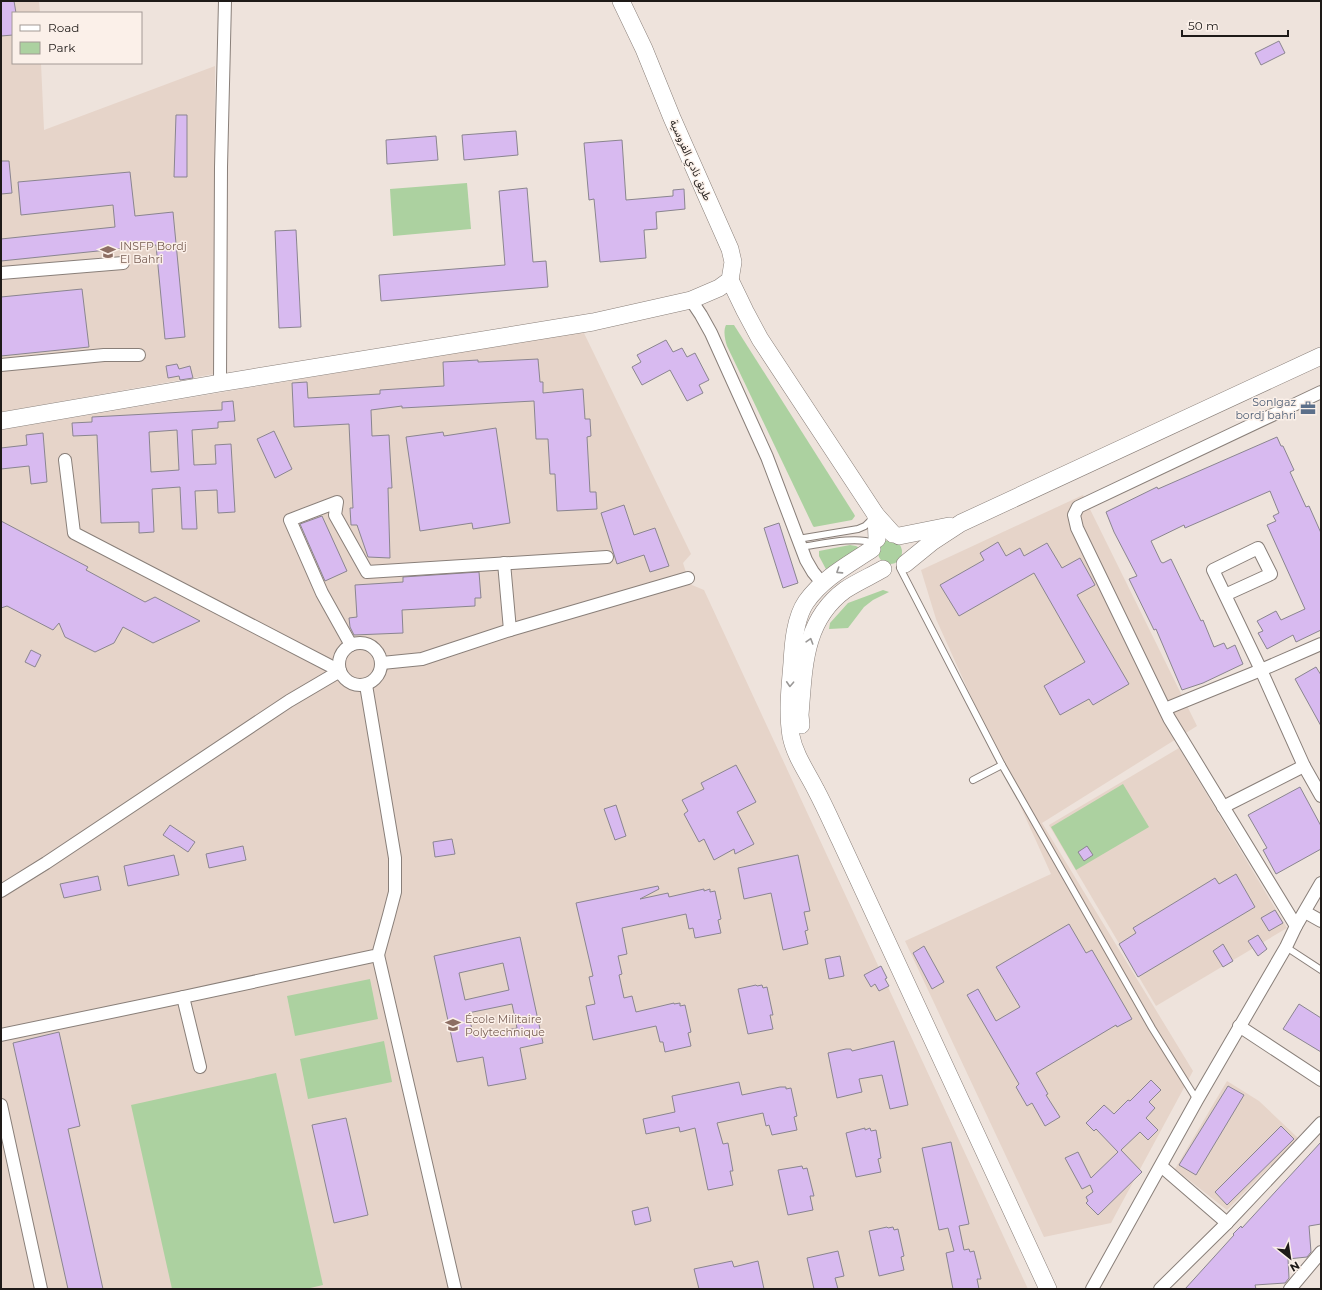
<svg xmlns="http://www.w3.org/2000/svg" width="1322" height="1290" viewBox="0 0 1322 1290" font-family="Montserrat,'Noto Sans Arabic',sans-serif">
	<rect width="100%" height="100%" fill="#eee3dc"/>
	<g fill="#e6d4c9">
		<path d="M1,1H39L40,13H13V63H41L44,130L215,66L214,374L1,412Z"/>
		<path d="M583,331L691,554L683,563L688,578L692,585L704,590L1028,1289H1V430Z"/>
		<path d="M1083,495L1197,726L1042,823L1193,1071L1111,1223L1044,1237L905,941L1051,874L936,619L921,570Z"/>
		<path d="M1179,748L1287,928L1156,1006L1049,825Z"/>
		<path d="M1227,1081L1259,1101L1298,1138L1227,1210L1175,1169Z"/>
	</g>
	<g fill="#acd1a0">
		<path d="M467,183L471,229L393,236L390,189Z"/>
		<path d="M726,325H734L854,514L855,516L852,520L814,527L813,526L727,346C725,340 723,331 726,325Z"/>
		<circle cx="890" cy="552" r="12"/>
		<path d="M850,545L856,546L861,549L828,573L819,556V551Z"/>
		<path d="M883,590L889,592L873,600L864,607L848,628L829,629L830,623L848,603Z"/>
		<path d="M1123,784L1149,827L1076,870L1051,827Z"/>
		<path d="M370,979L378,1019L295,1036L287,996Z"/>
		<path d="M384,1041L392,1082L308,1099L300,1059Z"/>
		<path d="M276,1073L323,1285L306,1289H172L131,1105Z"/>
	</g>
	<g fill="#d8baf0" stroke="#8a858f" fill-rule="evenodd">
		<path d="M1,1H14L16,13H13V35L1,36Z"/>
		<path d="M1279,41L1285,53L1261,65L1255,53Z"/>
		<path d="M176,115H187V177H174Z"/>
		<path d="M516,131L518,155L464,160L462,135Z"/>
		<path d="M436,136L438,160L387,164L386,140Z"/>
		<path d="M622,140L626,200L673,196V190L684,189L685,209L656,212L657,229L644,230L646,258L600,262L594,199L589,200L584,143Z"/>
		<path d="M1,161H9L12,193L1,194Z"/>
		<path d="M130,172L135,216L173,212L185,337L165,339L156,245L1,261V239L115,227L113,205L21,215L18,182Z"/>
		<path d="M527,188L533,262L546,261L548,287L381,301L379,275L505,265L499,191Z"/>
		<path d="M296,230L301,327L279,328L275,231Z"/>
		<path d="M82,289L89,347L1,356V297Z"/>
		<path d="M666,340L673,352L682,348L687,357L695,353L709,380L699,385L703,393L687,401L670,370L642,385L632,367L641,362L637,355Z"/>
		<path d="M538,359L540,382H543V393L583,389L585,419H590L591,436L587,437L590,492H596L597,509L557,511L555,474H550L548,439H536L534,401L402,408V406L371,410L372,436L389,435L392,488H388L390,558L368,557L357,525H351L350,508H353L349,424L294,427L292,383L307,382L308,398L380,394V390L444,386L443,362L478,360V362Z"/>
		<path d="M177,364L179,369L190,366L193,378L180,380L179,376L168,378L166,366Z"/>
		<path d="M233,401L235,421L218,422V428L192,430L194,465L216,464L215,445L231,444L235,512L218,513L217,490L195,491L197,529H182L180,487L152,489L154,532L139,533V522L101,523L97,435L73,436L72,423L92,422V417L222,410V402ZM177,430L179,470L151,472L149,432Z"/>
		<path d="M496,428L510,523L473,529L472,523L420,531L406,437L443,432L444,436Z"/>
		<path d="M274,431L292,469L275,478L257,439Z"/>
		<path d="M43,433L47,482L31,484L29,466L1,469V448L27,445L26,435Z"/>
		<path d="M1277,437L1281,446H1283L1294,470L1290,472L1306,507L1309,506L1321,533V630L1296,642L1293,635L1267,649L1258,633L1263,631L1257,621L1276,611L1281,620L1305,609L1267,525L1276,521L1273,516L1279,513L1270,491L1185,528L1184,525L1151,541L1161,562L1163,563L1171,559L1201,621L1203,620L1214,647L1224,643L1227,649L1235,645L1243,664L1203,683L1182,690L1156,629L1154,630L1129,579L1137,576L1114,532L1106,512L1157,487L1158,489Z"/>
		<path d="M624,505L634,535L655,528L669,566L650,572L644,555L617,564L601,513Z"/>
		<path d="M322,516L347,571L325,581L300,524Z"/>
		<path d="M1,521L88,567L86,570L145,602L155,597L200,621L153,643L123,627L114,643L95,652L65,637L59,623L53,630L7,606L1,608Z"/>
		<path d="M779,523L798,583L783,588L764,528Z"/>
		<path d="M998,542L1006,556L1020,548L1024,556L1047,543L1062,568L1080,558L1095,585L1077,595L1129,684L1093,705L1089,699L1060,715L1044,686L1085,662L1034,573L959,616L940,585L984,560L980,553Z"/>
		<path d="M479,572L481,598H475V606L402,610L403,633L354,635L350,627L349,618L357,617L355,585L403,582V577Z"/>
		<path d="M31,650L41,655L35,667L25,662Z"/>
		<path d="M1316,667L1321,675V726L1295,679Z"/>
		<path d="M736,765L756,802L737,812L754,844L735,854L734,849L714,860L704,839L699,842L684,814L688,811L682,800L704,789L701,783Z"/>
		<path d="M1300,787L1321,826V849L1276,874L1263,850L1267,848L1248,815Z"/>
		<path d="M616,805L626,836L615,840L604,809Z"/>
		<path d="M170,825L195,842L188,852L163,835Z"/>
		<path d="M452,839L455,854L435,857L433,842Z"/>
		<path d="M243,846L246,860L209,868L206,854Z"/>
		<path d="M1087,846L1093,855L1084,861L1078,852Z"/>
		<path d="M174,855L179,875L128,886L124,866Z"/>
		<path d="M798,855L810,911L804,912L808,930L805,931L808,944L783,950L771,893L744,899L738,868Z"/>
		<path d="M1236,874L1255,907L1138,977L1119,944L1136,933L1133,928L1215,878L1219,884Z"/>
		<path d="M98,876L101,890L64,898L60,884Z"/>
		<path d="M658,886L659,889L640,899L668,893L669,897L704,889V891L710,889V892L715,891L721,919L718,920L721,933L695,938L693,928L689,929L686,914L622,928L627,954L618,956L622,974L619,975L624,998L632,996L636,1012L674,1003V1004L680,1003V1006L685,1005L691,1032L688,1033L691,1046L665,1052L663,1042H660L656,1026L593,1040L586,1006L595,1004L589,977L593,976L576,903Z"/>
		<path d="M1275,910L1283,923L1269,931L1261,918Z"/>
		<path d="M1069,924L1086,953L1092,950L1132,1019L1117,1027L1116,1025L1036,1073L1048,1094L1046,1095L1060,1117L1045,1126L1032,1103L1027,1106L1016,1087L1019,1084L967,995L978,989L996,1021L1020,1007L996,967Z"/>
		<path d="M1258,935L1267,949L1258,956L1248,941Z"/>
		<path d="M520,937L543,1043L520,1048L526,1079L488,1086L483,1057L457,1062L434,956ZM503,963L509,990L465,1000L459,973ZM512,1004L517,1028L474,1037L468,1013Z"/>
		<path d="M1223,944L1233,961L1223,967L1213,951Z"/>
		<path d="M924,946L944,982L932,989L913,953Z"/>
		<path d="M840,956L844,976L829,979L825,959Z"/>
		<path d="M881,966L887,978L885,979L889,986L879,991L875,984L871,987L864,975Z"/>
		<path d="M756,985L757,986L762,985L763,988L767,987L773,1015H770L773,1029L748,1034L738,989Z"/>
		<path d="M1299,1004L1321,1018V1052L1283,1029Z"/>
		<path d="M59,1032L80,1126L68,1129L103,1289H68L13,1043Z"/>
		<path d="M894,1041L908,1105L890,1109L882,1075L859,1079L862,1092L837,1098L828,1053L846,1049H851L852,1051Z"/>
		<path d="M1151,1080L1161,1090L1149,1102L1155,1108L1146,1118L1158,1130L1148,1140L1140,1132L1121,1150L1142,1172L1098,1215L1086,1203L1088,1201L1086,1197L1093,1192L1090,1185L1082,1189L1065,1158L1078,1152L1091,1178L1118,1152L1096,1129L1094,1131L1086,1123L1104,1105L1114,1114L1128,1100L1130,1101Z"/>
		<path d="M739,1082L742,1095L780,1087H786V1089L791,1088L797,1116L794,1117L797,1130L772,1135L769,1125L766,1126L763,1113L717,1123L723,1144L728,1143L733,1171H730L733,1185L708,1190L695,1128L680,1132L679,1127L646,1134L643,1119L675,1112L672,1096Z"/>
		<path d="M1228,1086L1244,1095L1196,1175L1179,1165Z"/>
		<path d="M346,1118L368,1215L334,1223L312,1125Z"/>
		<path d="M1281,1126L1294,1139L1227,1205L1215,1192Z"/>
		<path d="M865,1128V1130L870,1128L871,1131L876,1130L881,1158L878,1159L881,1172L856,1177L846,1133Z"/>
		<path d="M951,1142L969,1224L959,1226L964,1250L969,1249L970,1252L974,1251L981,1279H977L979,1289H953L946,1253L954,1251L948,1228L939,1230L922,1148Z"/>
		<path d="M1321,1142V1224L1309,1226L1311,1252L1307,1257L1288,1259L1289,1278L1285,1283L1255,1285L1256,1289H1185L1234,1235L1233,1234L1241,1226L1242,1228Z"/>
		<path d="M802,1166L803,1169L807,1168L814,1196H810L813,1210L788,1215L778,1170Z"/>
		<path d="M648,1207L651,1221L635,1225L632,1211Z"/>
		<path d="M887,1227L888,1228L893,1227L894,1230L898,1229L904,1256L901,1257L904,1270L879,1276L869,1231Z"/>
		<path d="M838,1251L844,1276L835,1278L838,1289H814L807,1258Z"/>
		<path d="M732,1261L734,1267L758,1261L764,1289H699L694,1269Z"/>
	</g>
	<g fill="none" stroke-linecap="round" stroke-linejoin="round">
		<g stroke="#897f79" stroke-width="8">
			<g id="service">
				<path d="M798,539L858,529L865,526L872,519"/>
				<path d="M801,547C822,544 855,536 874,543"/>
				<path d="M900,568L1002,765L1152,1028L1197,1100"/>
				<path d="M973,780L1002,765"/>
				<path d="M1286,947L1321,970"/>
			</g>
		</g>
		<g stroke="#897f79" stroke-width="14">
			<g id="minor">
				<path d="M1,273L123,263"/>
				<path d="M691,300L701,315L711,333L767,457L806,560L813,572L822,583"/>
				<path d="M1,365L104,355H139"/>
				<path d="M220,383L221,167L225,1"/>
				<path d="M65,460L74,533L340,671"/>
				<path d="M504,563L510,630"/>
				<path d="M1225,595L1271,574L1258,548L1213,570L1261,670L1304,766L1321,796"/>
				<circle cx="360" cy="664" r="21"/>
				<path d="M351,645L322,593L290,520L337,502L335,515L367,572L607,557"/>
				<path d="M382,663L422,659L510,630L688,578"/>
				<path d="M1165,709L1261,670L1321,644"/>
				<path d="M1223,807L1304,766"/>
				<path d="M1,891L46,863L289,701L340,671"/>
				<path d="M1305,912L1321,921"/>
				<path d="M1296,926L1169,718L1077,528L1074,515L1078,507L1321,392"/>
				<path d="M378,955L455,1289"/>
				<path d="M183,997L200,1067"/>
				<path d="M1239,1026L1321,1080"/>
				<path d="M1,1035L183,997L378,955L389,915L395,892V858L366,685"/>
				<path d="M1,1105L41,1289"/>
				<path d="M1161,1166L1227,1223"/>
				<path d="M1092,1289L1197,1100L1286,947L1296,926L1321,883"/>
				<path d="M1160,1289L1227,1223L1321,1123"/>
				<path d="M1290,1289L1321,1252"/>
			</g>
		</g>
		<g stroke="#897f79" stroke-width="18">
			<g id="secondary">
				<path d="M730,280L745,311L760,339L876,515L893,534"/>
				<path d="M1,421L220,383L593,322L691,300L719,288L730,280L733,262L730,249L672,118L644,49L621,1"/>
				<path d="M876,515L877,539"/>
				<path d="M899,536L949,526"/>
				<path d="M872,549C848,565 823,578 806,602C795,618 793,644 792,663C790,687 787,712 791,736C795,756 807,772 816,790C825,807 832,823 840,840L1048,1289"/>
				<path d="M905,564L932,542L961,523L1321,356"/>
				<path d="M801,725L800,715C804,668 803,621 845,590C857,582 871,576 883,569"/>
			</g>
		</g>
		<use href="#service" stroke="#fff" stroke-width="6"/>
		<use href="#minor" stroke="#fff" stroke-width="12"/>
		<use href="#secondary" stroke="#fff" stroke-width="17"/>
	</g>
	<defs><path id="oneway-chevron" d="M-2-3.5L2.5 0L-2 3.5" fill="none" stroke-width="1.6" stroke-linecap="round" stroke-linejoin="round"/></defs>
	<g stroke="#9a9897">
		<use href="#oneway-chevron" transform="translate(839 571) rotate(147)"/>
		<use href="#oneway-chevron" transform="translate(810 641) rotate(-73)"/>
		<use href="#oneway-chevron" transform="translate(790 684) rotate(93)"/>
	</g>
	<defs>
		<g id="university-bare" transform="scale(1.2)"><path d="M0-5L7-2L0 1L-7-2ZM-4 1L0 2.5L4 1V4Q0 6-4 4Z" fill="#8d6e63" stroke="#fbf0e9" stroke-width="2.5" paint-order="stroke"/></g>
		<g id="office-bare" transform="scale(1.2)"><path d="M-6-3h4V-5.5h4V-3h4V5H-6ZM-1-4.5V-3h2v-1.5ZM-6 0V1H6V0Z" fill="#5c6f8a" stroke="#fbf0e9" stroke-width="2.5" paint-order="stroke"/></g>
	</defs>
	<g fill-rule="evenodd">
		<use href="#university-bare" x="108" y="252"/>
		<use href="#office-bare" x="1308" y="408"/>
		<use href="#university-bare" x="453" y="1025"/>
	</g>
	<g text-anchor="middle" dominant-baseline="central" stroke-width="3" stroke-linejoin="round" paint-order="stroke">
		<g font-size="11" fill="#1e1a18" stroke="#fbf0e9">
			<text transform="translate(691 160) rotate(66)">طريق نادي الفروسية</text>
		</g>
		<g font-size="11" fill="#785e54" stroke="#fbf0e9" text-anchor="start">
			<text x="120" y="246">INSFP Bordj<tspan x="120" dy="13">El Bahri</tspan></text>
			<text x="465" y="1019">École Militaire<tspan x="465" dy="13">Polytechnique</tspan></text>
		</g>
		<g font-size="11" fill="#4e5e75" stroke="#fbf0e9" text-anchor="end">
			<text x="1296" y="402">Sonlgaz<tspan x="1296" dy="13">bordj bahri</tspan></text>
		</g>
	</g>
	<rect width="1322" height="1290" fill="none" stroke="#1e1a18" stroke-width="4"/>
	<rect x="12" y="12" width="130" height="52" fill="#fbf0e9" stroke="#a39a95"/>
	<rect x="20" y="25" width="20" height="6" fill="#ffffff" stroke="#a39a95"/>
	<text x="48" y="32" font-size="12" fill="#1e1a18">Road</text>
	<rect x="20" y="42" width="20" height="12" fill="#acd1a0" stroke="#a39a95"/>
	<text x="48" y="52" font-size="12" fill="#1e1a18">Park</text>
	<g transform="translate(1290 1258) rotate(150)" stroke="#fbf0e9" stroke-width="3" paint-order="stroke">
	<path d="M0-3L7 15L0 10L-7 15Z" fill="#1e1a18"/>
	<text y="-6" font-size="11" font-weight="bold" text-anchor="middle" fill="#1e1a18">N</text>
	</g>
	<path d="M1182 30v6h106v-6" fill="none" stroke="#1e1a18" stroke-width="2"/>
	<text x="1188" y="30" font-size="12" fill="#1e1a18" stroke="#fbf0e9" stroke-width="3" paint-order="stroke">50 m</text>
</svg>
